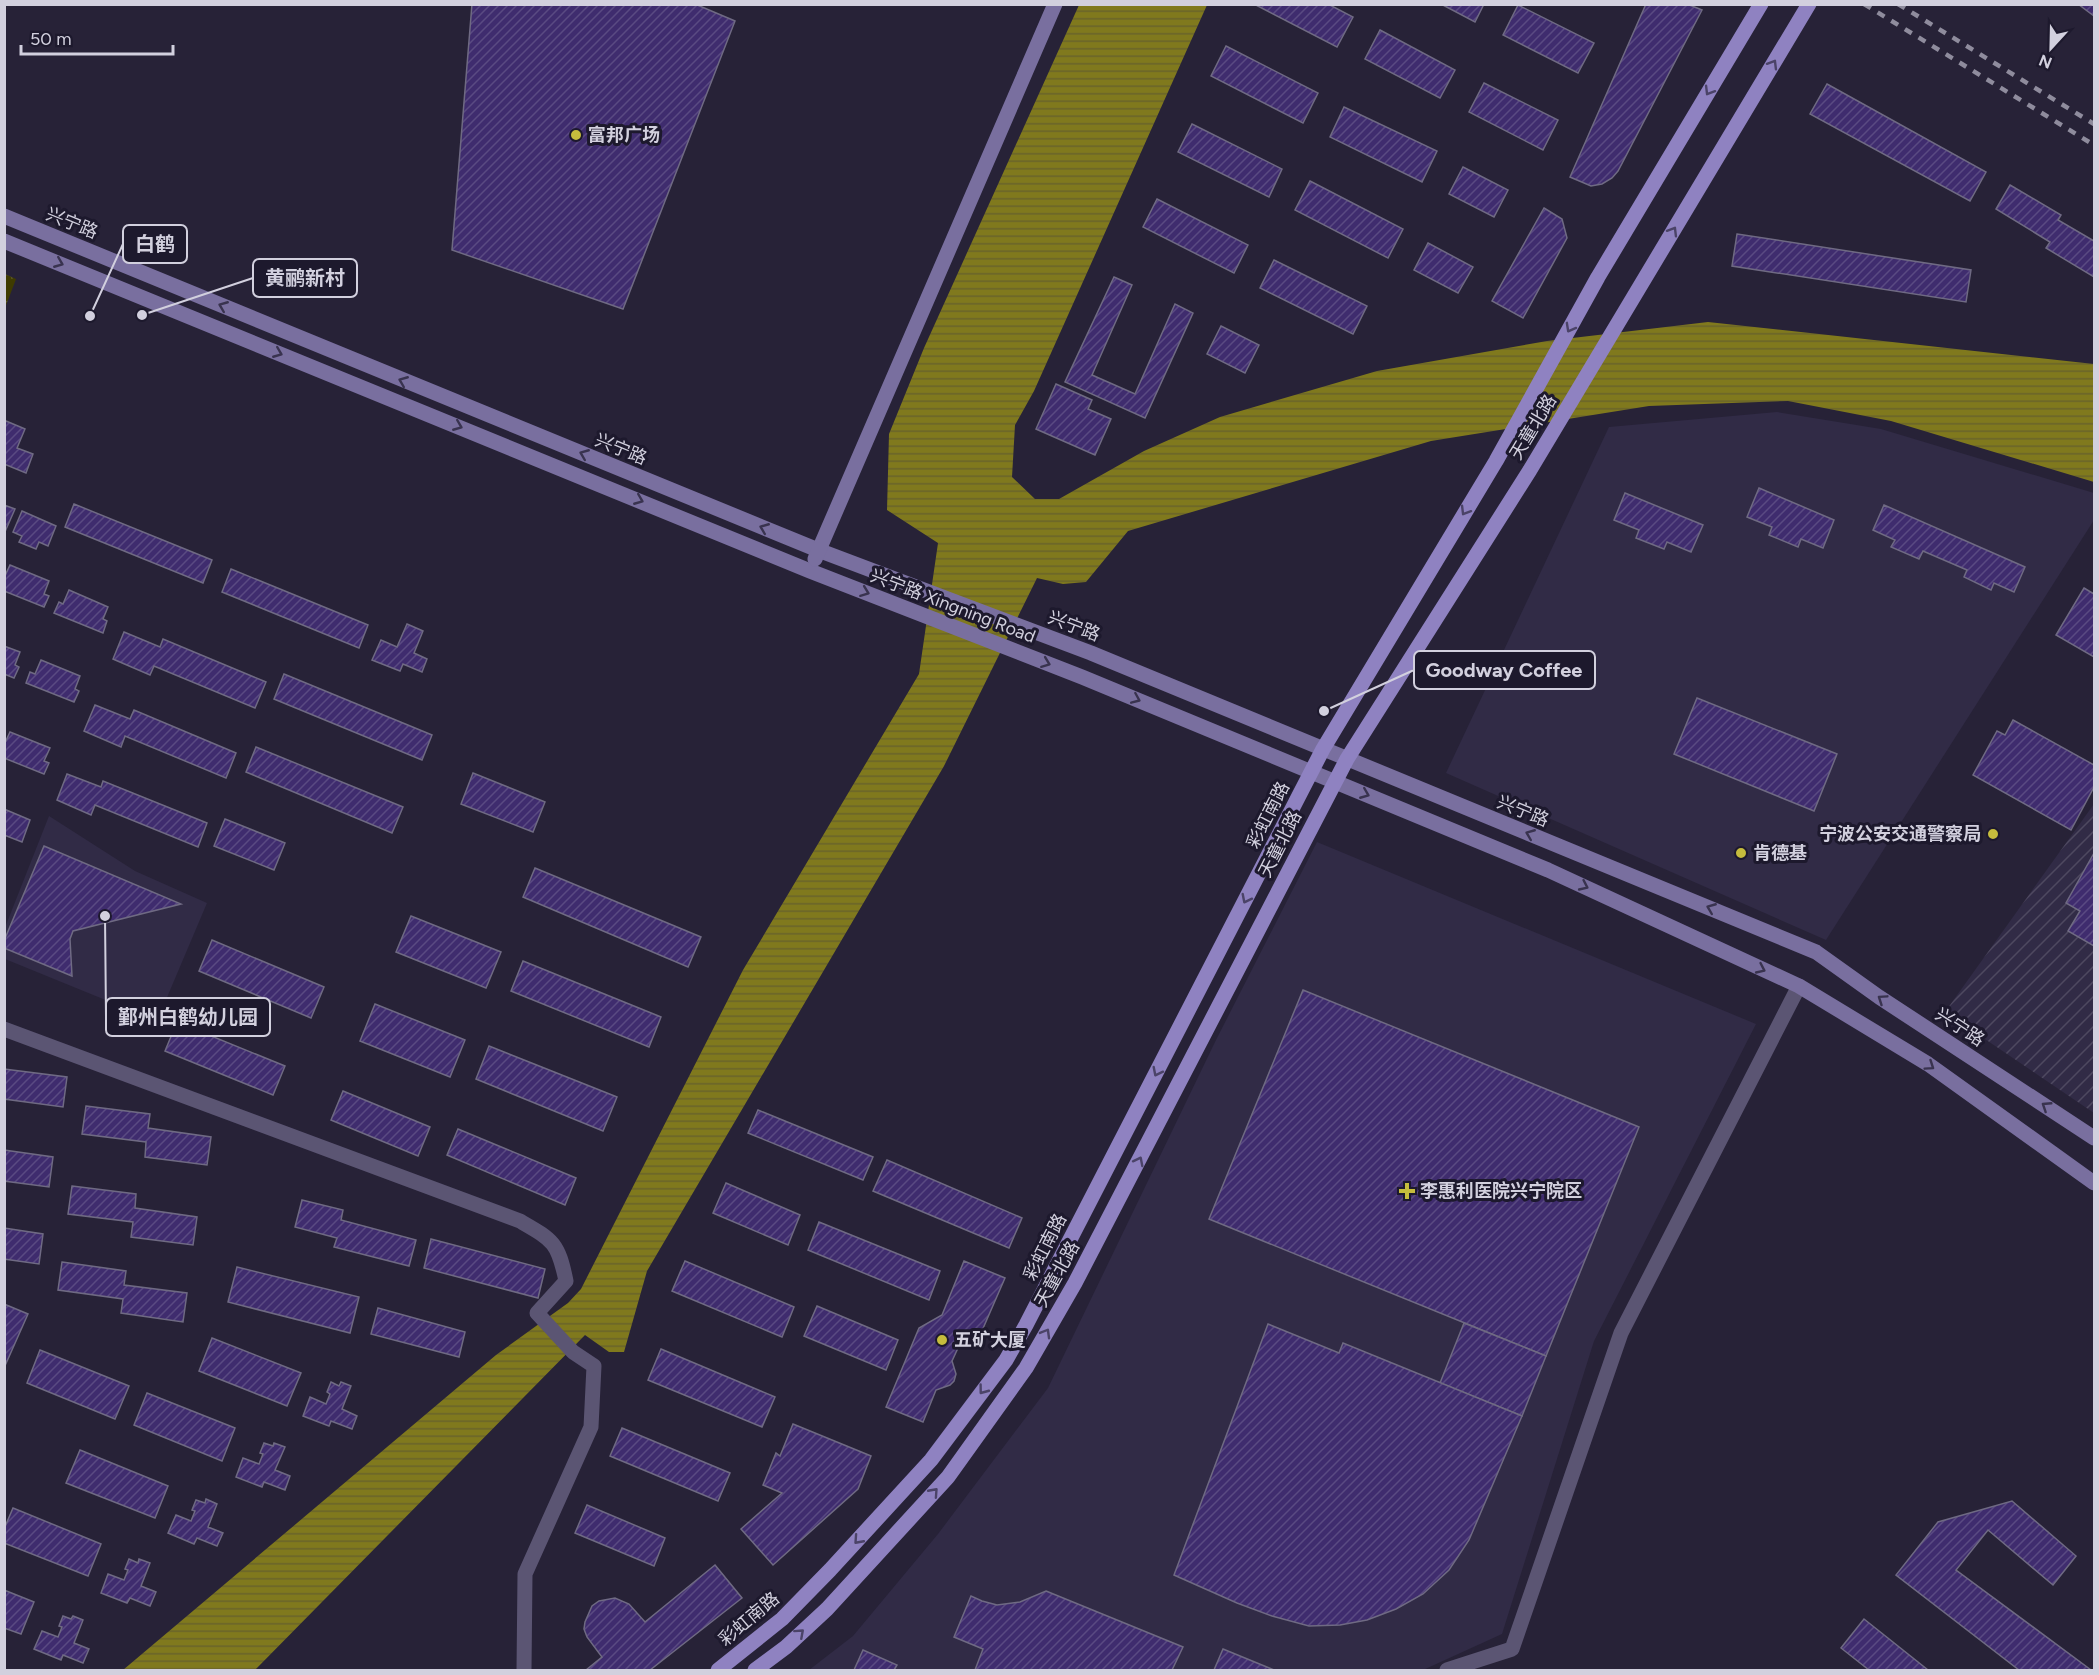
<svg xmlns="http://www.w3.org/2000/svg" width="2099" height="1675" viewBox="0 0 2099 1675" font-family="Figtree,'Noto Sans SC',sans-serif">
	<defs>
		<pattern id="industrial-furrows" width="10" height="10" patternUnits="userSpaceOnUse" patternTransform="scale(1.5)"><rect width="10" height="10" fill="#312b46"/><path d="M-1 1l2-2M0 10L10 0M9 11l2-2" fill="none" stroke="#4e4960"/></pattern>
		<pattern id="park-crowns" width="20" height="18" patternUnits="userSpaceOnUse" patternTransform="scale(1.5)"><rect width="20" height="18" fill="#3f3b01"/><path d="M2 6a3 3 0 1 1 6 0M12 15a3 3 0 1 1 6 0" fill="none" stroke="#5a5626"/></pattern>
		<pattern id="water-rules" width="6" height="5" patternUnits="userSpaceOnUse" patternTransform="scale(1.5)"><rect width="6" height="5" fill="#80791d"/><path d="M0 2.5h6" fill="none" stroke="#69642a"/></pattern>
		<pattern id="building-hatch" width="6" height="6" patternUnits="userSpaceOnUse" patternTransform="scale(1.5)"><rect width="6" height="6" fill="#3f2c6e"/><path d="M-1 1l2-2M0 6l6-6M5 7l2-2" fill="none" stroke="#5a4a82"/></pattern>
	</defs>
	<rect width="100%" height="100%" fill="#272237"/>
	<g fill="#312b46">
		<path d="M1777,412L1881,429L2094,493V520L1826,940L1446,773L1609,427Z"/>
		<path d="M49,816L135,871L207,903L157,1021L5,959L4,930Z"/>
		<path d="M1317,842L1756,1024L1594,1341L1502,1634L1423,1670H809L853,1636L938,1534L1048,1388L1216,1040Z"/>
	</g>
	<path fill="url(#industrial-furrows)" d="M2094,804V1113L1945,1012Z"/>
	<path fill="url(#park-crowns)" d="M5,274L16,279L5,308Z"/>
	<path fill="url(#water-rules)" d="M1079,5H1207L1034,391L1015,425L1012,477L1035,499H1059L1144,451L1220,417L1377,371L1547,341L1708,322L2094,364V482L1891,421L1788,401L1649,406L1431,441L1128,531L1086,582L1063,584L1037,578L944,766L647,1271L624,1352H609L585,1335L255,1670H123L496,1355L568,1303L581,1289L743,970L919,674L938,543L887,510L889,434L924,348Z"/>
	<g fill="url(#building-hatch)" stroke="#6f6a83" stroke-width="1.5">
		<path d="M472,4H695L735,21L623,309L452,250Z"/>
		<path d="M1254,4H1328L1353,17L1337,47Z"/>
		<path d="M1441,4H1484L1475,22Z"/>
		<path d="M1646,4H1687L1702,10L1618,171L1612,178L1602,184L1591,186L1570,177Z"/>
		<path d="M2078,4H2094V16Z"/>
		<path d="M1518,5L1594,43L1578,73L1503,35Z"/>
		<path d="M1380,30L1455,70L1440,98L1365,59Z"/>
		<path d="M1226,46L1318,93L1303,123L1211,76Z"/>
		<path d="M1484,83L1558,120L1543,150L1469,112Z"/>
		<path d="M1827,84L1986,172L1970,201L1810,114Z"/>
		<path d="M1344,107L1437,151L1422,182L1330,137Z"/>
		<path d="M1192,124L1282,169L1269,197L1178,152Z"/>
		<path d="M1463,167L1508,190L1494,217L1449,194Z"/>
		<path d="M1310,181L1403,229L1388,258L1295,210Z"/>
		<path d="M2010,185L2061,215L2058,220L2094,241V277L2046,248L2050,242L1996,209Z"/>
		<path d="M1157,199L1248,245L1234,273L1143,227Z"/>
		<path d="M1544,208L1562,219L1567,238L1523,318L1492,301Z"/>
		<path d="M1737,234L1971,270L1966,302L1732,266Z"/>
		<path d="M1428,243L1473,267L1458,293L1414,270Z"/>
		<path d="M1274,260L1367,306L1353,334L1260,288Z"/>
		<path d="M1114,277L1132,285L1092,375L1135,394L1175,304L1193,313L1145,418L1065,382Z"/>
		<path d="M1221,326L1259,345L1245,373L1207,354Z"/>
		<path d="M1056,384L1092,400L1088,409L1111,419L1095,455L1036,429Z"/>
		<path d="M6,421L25,429L17,448L33,454L26,473L4,464V425Z"/>
		<path d="M1759,488L1834,520L1823,548L1801,539L1798,547L1769,535L1772,527L1747,517Z"/>
		<path d="M1625,493L1703,525L1691,552L1667,542L1664,549L1636,538L1639,530L1614,520Z"/>
		<path d="M74,504L212,560L203,583L65,527Z"/>
		<path d="M4,505L15,509L4,534Z"/>
		<path d="M1884,505L2025,567L2014,592L1994,583L1991,590L1964,577L1967,570L1923,551L1919,559L1891,547L1895,540L1873,530Z"/>
		<path d="M22,511L56,526L48,546L39,542L36,549L19,542L22,536L13,532Z"/>
		<path d="M10,565L49,581L44,594L49,596L44,607L4,591V578Z"/>
		<path d="M231,569L368,625L359,648L222,592Z"/>
		<path d="M2084,588L2094,594V657L2056,635Z"/>
		<path d="M69,590L108,607L103,619L107,621L103,633L54,613L59,602L63,604Z"/>
		<path d="M407,624L423,631L414,653L427,659L422,672L403,664L400,671L372,660L381,640L397,647Z"/>
		<path d="M124,632L160,647L163,639L266,682L255,708L154,666L150,675L113,659Z"/>
		<path d="M4,646L20,652L15,665L19,667L14,678L4,674Z"/>
		<path d="M41,660L80,676L75,689L79,691L74,702L26,683L30,672L35,674Z"/>
		<path d="M284,674L432,735L422,760L274,699Z"/>
		<path d="M1697,698L1837,754L1814,811L1674,754Z"/>
		<path d="M95,705L130,719L134,710L236,753L226,778L125,736L121,747L84,731Z"/>
		<path d="M2013,720L2094,765V787L2071,830L1973,775L1997,731L2005,735Z"/>
		<path d="M10,732L50,748L44,761L49,763L44,774L4,758V745Z"/>
		<path d="M256,747L403,807L392,833L246,772Z"/>
		<path d="M473,773L545,802L533,832L461,804Z"/>
		<path d="M67,774L101,787L103,781L207,823L198,847L95,805L91,815L57,800Z"/>
		<path d="M4,809L30,820L22,842L4,835Z"/>
		<path d="M225,819L285,843L274,870L214,846Z"/>
		<path d="M44,846L181,904L73,931L70,939L72,976L4,948V941Z"/>
		<path d="M2094,853V946L2068,931L2080,911L2066,903Z"/>
		<path d="M535,868L701,937L688,967L523,897Z"/>
		<path d="M411,916L501,952L486,988L396,952Z"/>
		<path d="M212,940L324,987L311,1018L199,971Z"/>
		<path d="M523,961L661,1017L649,1047L511,991Z"/>
		<path d="M1303,990L1639,1127L1546,1356L1209,1219Z"/>
		<path d="M375,1004L465,1040L450,1077L360,1041Z"/>
		<path d="M177,1022L285,1066L273,1095L165,1051Z"/>
		<path d="M489,1046L617,1097L603,1131L476,1079Z"/>
		<path d="M4,1069L67,1077L63,1107L4,1099Z"/>
		<path d="M343,1091L430,1127L418,1156L331,1120Z"/>
		<path d="M86,1106L150,1114L148,1128L211,1137L207,1165L145,1157L146,1142L82,1134Z"/>
		<path d="M758,1110L873,1157L863,1180L748,1133Z"/>
		<path d="M458,1129L576,1178L565,1205L447,1155Z"/>
		<path d="M4,1150L53,1157L49,1187L4,1181Z"/>
		<path d="M887,1160L1022,1218L1009,1248L873,1191Z"/>
		<path d="M726,1183L800,1215L788,1245L713,1213Z"/>
		<path d="M72,1186L136,1194L135,1208L197,1217L193,1245L131,1237L133,1222L68,1214Z"/>
		<path d="M302,1200L343,1210L341,1220L416,1240L409,1266L334,1247L337,1238L295,1227Z"/>
		<path d="M819,1222L940,1271L929,1300L808,1250Z"/>
		<path d="M4,1228L43,1234L39,1264L4,1259Z"/>
		<path d="M431,1239L545,1269L538,1298L424,1268Z"/>
		<path d="M685,1261L794,1307L782,1337L672,1291Z"/>
		<path d="M964,1261L1005,1278L981,1333L958,1348L952,1361L956,1374L954,1381L950,1385L936,1390L923,1422L886,1407L919,1328L942,1315Z"/>
		<path d="M62,1262L126,1271L124,1285L187,1293L183,1322L121,1313L123,1299L58,1290Z"/>
		<path d="M237,1267L359,1297L350,1333L228,1302Z"/>
		<path d="M4,1304L28,1314L4,1368Z"/>
		<path d="M817,1306L898,1340L886,1370L804,1336Z"/>
		<path d="M378,1308L465,1332L459,1357L371,1334Z"/>
		<path d="M1464,1323L1546,1356L1522,1416L1440,1383Z"/>
		<path d="M1268,1324L1339,1353L1343,1343L1522,1416L1469,1540L1449,1570L1423,1594L1396,1609L1367,1620L1340,1625L1309,1626L1272,1616L1237,1603L1174,1575Z"/>
		<path d="M212,1338L301,1373L287,1406L199,1371Z"/>
		<path d="M661,1349L775,1397L762,1427L648,1380Z"/>
		<path d="M40,1350L129,1386L115,1419L27,1383Z"/>
		<path d="M331,1382L339,1386L341,1382L351,1386L342,1409L357,1416L352,1429L331,1421L329,1426L303,1416L310,1397L326,1404L330,1394L327,1392Z"/>
		<path d="M147,1393L235,1428L222,1461L134,1425Z"/>
		<path d="M793,1424L871,1456L858,1489L773,1565L741,1529L782,1493L763,1485L776,1453L780,1456Z"/>
		<path d="M622,1428L730,1473L718,1501L610,1456Z"/>
		<path d="M264,1443L273,1446L274,1443L285,1447L275,1470L290,1476L285,1490L264,1482L262,1487L236,1477L243,1458L259,1464L263,1454L260,1453Z"/>
		<path d="M80,1450L168,1486L155,1518L66,1483Z"/>
		<path d="M206,1499L217,1504L208,1527L223,1533L217,1546L197,1538L194,1544L168,1533L176,1515L191,1521L195,1511L192,1510L196,1500L205,1503Z"/>
		<path d="M2012,1501L2076,1556L2053,1585L1988,1530L1956,1570L2091,1670H2019L1896,1575L1938,1522Z"/>
		<path d="M587,1505L665,1538L654,1566L575,1533Z"/>
		<path d="M13,1508L101,1544L88,1576L4,1543V1529Z"/>
		<path d="M129,1559L138,1563L139,1559L150,1563L141,1586L156,1592L150,1606L130,1598L127,1603L101,1593L108,1574L124,1580L128,1570L125,1569Z"/>
		<path d="M715,1565L742,1598L650,1670H586L602,1657L587,1637L584,1629L585,1622L592,1606L599,1601L615,1598L629,1604L645,1622Z"/>
		<path d="M4,1590L34,1602L21,1634L4,1628Z"/>
		<path d="M1046,1591L1183,1647L1172,1670H975L983,1649L954,1637L971,1596L982,1601L997,1605L1020,1602Z"/>
		<path d="M63,1616L71,1619L73,1616L83,1620L74,1643L89,1649L83,1663L63,1655L61,1660L34,1649L42,1631L58,1637L62,1627L59,1626Z"/>
		<path d="M1864,1619L1928,1670H1869L1841,1648Z"/>
		<path d="M1223,1649L1274,1670H1214Z"/>
		<path d="M863,1650L897,1665L894,1670H854Z"/>
	</g>
	<g fill="none" stroke-linecap="round" stroke-linejoin="round">
		<g stroke="#5b5573" stroke-width="15">
			<path d="M4,1029L520,1221C553,1240 558,1242 566,1281L537,1313L573,1352L594,1366L591,1427L525,1574L524,1670"/>
			<path d="M1447,1670L1512,1649L1621,1333L1799,986"/>
		</g>
		<g stroke="#796f9f" stroke-width="15">
			<path d="M4,216L818,550L1091,653L1816,952L1879,997L2094,1138"/>
			<path d="M4,241L810,571L1082,677L1548,870L1799,986L1928,1064L2094,1183"/>
			<path d="M815,559L1055,4"/>
		</g>
		<g stroke="#8f82c1" stroke-width="15">
			<path d="M718,1670L782,1619L830,1570L931,1460L1006,1360L1026,1325L1323,749L1496,461L1598,277L1761,4"/>
			<path d="M755,1670L786,1647L827,1609L948,1477L1026,1368L1075,1283L1347,759L1530,470L1809,4"/>
		</g>
		<g stroke="#8f8c9d" stroke-width="4.5" stroke-dasharray="8 8" stroke-linecap="butt">
			<path d="M1864,4L2094,145"/>
			<path d="M1898,4L2094,124"/>
		</g>
	</g>
	<defs><path id="oneway-chevron" d="M-2-3.5L2.5 0L-2 3.5" fill="none" stroke-width="1.6" stroke-linecap="round" stroke-linejoin="round" transform="scale(1.5)"/></defs>
	<g stroke="#4b4368">
		<use href="#oneway-chevron" transform="translate(1773 64) rotate(-59)"/>
		<use href="#oneway-chevron" transform="translate(1709 91) rotate(121)"/>
		<use href="#oneway-chevron" transform="translate(1673 231) rotate(-59)"/>
		<use href="#oneway-chevron" transform="translate(1570 328) rotate(119)"/>
		<use href="#oneway-chevron" transform="translate(1465 511) rotate(121)"/>
		<use href="#oneway-chevron" transform="translate(1246 899) rotate(117)"/>
		<use href="#oneway-chevron" transform="translate(1157 1072) rotate(117)"/>
		<use href="#oneway-chevron" transform="translate(1139 1161) rotate(-63)"/>
		<use href="#oneway-chevron" transform="translate(1046 1333) rotate(-60)"/>
		<use href="#oneway-chevron" transform="translate(983 1390) rotate(127)"/>
		<use href="#oneway-chevron" transform="translate(934 1492) rotate(-48)"/>
		<use href="#oneway-chevron" transform="translate(858 1540) rotate(132)"/>
		<use href="#oneway-chevron" transform="translate(800 1633) rotate(-42)"/>
	</g>
	<g stroke="#39334f">
		<use href="#oneway-chevron" transform="translate(59 263) rotate(22)"/>
		<use href="#oneway-chevron" transform="translate(223 306) rotate(-158)"/>
		<use href="#oneway-chevron" transform="translate(278 353) rotate(22)"/>
		<use href="#oneway-chevron" transform="translate(403 381) rotate(-158)"/>
		<use href="#oneway-chevron" transform="translate(458 426) rotate(22)"/>
		<use href="#oneway-chevron" transform="translate(584 454) rotate(-158)"/>
		<use href="#oneway-chevron" transform="translate(639 500) rotate(22)"/>
		<use href="#oneway-chevron" transform="translate(764 528) rotate(-158)"/>
		<use href="#oneway-chevron" transform="translate(865 592) rotate(21)"/>
		<use href="#oneway-chevron" transform="translate(1046 663) rotate(21)"/>
		<use href="#oneway-chevron" transform="translate(1136 699) rotate(23)"/>
		<use href="#oneway-chevron" transform="translate(1365 794) rotate(22)"/>
		<use href="#oneway-chevron" transform="translate(1530 834) rotate(-158)"/>
		<use href="#oneway-chevron" transform="translate(1584 886) rotate(25)"/>
		<use href="#oneway-chevron" transform="translate(1711 908) rotate(-158)"/>
		<use href="#oneway-chevron" transform="translate(1761 969) rotate(25)"/>
		<use href="#oneway-chevron" transform="translate(1882 999) rotate(-146)"/>
		<use href="#oneway-chevron" transform="translate(1930 1066) rotate(34)"/>
		<use href="#oneway-chevron" transform="translate(2046 1106) rotate(-147)"/>
	</g>
	<g fill="#c6bc3d" stroke="#1d192d" stroke-width="2">
		<circle cx="576" cy="135" r="6"/>
		<circle cx="1993" cy="834" r="6"/>
		<circle cx="1741" cy="853" r="6"/>
		<path d="M1404 1182h6v6h6v6h-6v6h-6v-6h-6v-6h6z"/>
		<circle cx="942" cy="1340" r="6"/>
	</g>
	<g text-anchor="middle" dominant-baseline="central" stroke-width="6" stroke-linejoin="round" paint-order="stroke">
		<g font-size="18" font-weight="bold" fill="#d2d0de" stroke="#1d192d" text-anchor="start">
			<text x="588" y="135">富邦广场</text>
			<text x="1981" y="834" text-anchor="end">宁波公安交通警察局</text>
			<text x="1753" y="853">肯德基</text>
			<text x="1420" y="1191">李惠利医院兴宁院区</text>
			<text x="954" y="1340">五矿大厦</text>
		</g>
		<g font-size="18" fill="#d2d0de" stroke="#1d192d">
			<text transform="translate(72 223) rotate(22)">兴宁路</text>
			<text transform="translate(1533 427) rotate(-59)">天童北路</text>
			<text transform="translate(621 449) rotate(22)">兴宁路</text>
			<text transform="translate(953 606) rotate(21)">兴宁路 Xingning Road</text>
			<text transform="translate(1074 626) rotate(21)">兴宁路</text>
			<text transform="translate(1523 811) rotate(22)">兴宁路</text>
			<text transform="translate(1268 815) rotate(-63)">彩虹南路</text>
			<text transform="translate(1280 844) rotate(-63)">天童北路</text>
			<text transform="translate(1960 1027) rotate(33)">兴宁路</text>
			<text transform="translate(1045 1247) rotate(-63)">彩虹南路</text>
			<text transform="translate(1057 1274) rotate(-61)">天童北路</text>
			<text transform="translate(749 1619) rotate(-40)">彩虹南路</text>
		</g>
	</g>
	<path fill="none" stroke="#d2d0de" stroke-width="2" d="M90 316L123 244M142 315L253 278M1324 711L1414 670M105 916L106 1017"/>
	<g fill="#d2d0de" stroke="#1d192d" stroke-width="2">
		<circle cx="90" cy="316" r="6"/>
		<circle cx="142" cy="315" r="6"/>
		<circle cx="1324" cy="711" r="6"/>
		<circle cx="105" cy="916" r="6"/>
	</g>
	<g fill="#1d192d" stroke="#d2d0de" stroke-width="2">
		<rect x="123" y="225" width="64" height="38" rx="6"/>
		<rect x="253" y="259" width="104" height="38" rx="6"/>
		<rect x="1414" y="651" width="181" height="38" rx="6"/>
		<rect x="106" y="998" width="164" height="38" rx="6"/>
	</g>
	<g font-size="20" text-anchor="middle" font-weight="bold" fill="#d2d0de">
		<text x="155" y="251">白鹤</text>
		<text x="305" y="285">黄鹂新村</text>
		<text x="1504" y="677">Goodway Coffee</text>
		<text x="188" y="1024">鄞州白鹤幼儿园</text>
	</g>
	<rect width="2099" height="1675" fill="none" stroke="#d2d0de" stroke-width="12"/>
	<g transform="translate(2051 48) rotate(202)" stroke="#1d192d" stroke-width="4.5" paint-order="stroke">
	<path d="M0-4.5L10 22L0 15L-10 22Z" fill="#d2d0de"/>
	<text y="-9" font-size="16" font-weight="bold" text-anchor="middle" fill="#d2d0de">N</text>
	</g>
	<path d="M21 45v9h152v-9" fill="none" stroke="#d2d0de" stroke-width="3"/>
	<text x="30" y="45" font-size="18" fill="#d2d0de" stroke="#1d192d" stroke-width="4.5" paint-order="stroke">50 m</text>
</svg>
